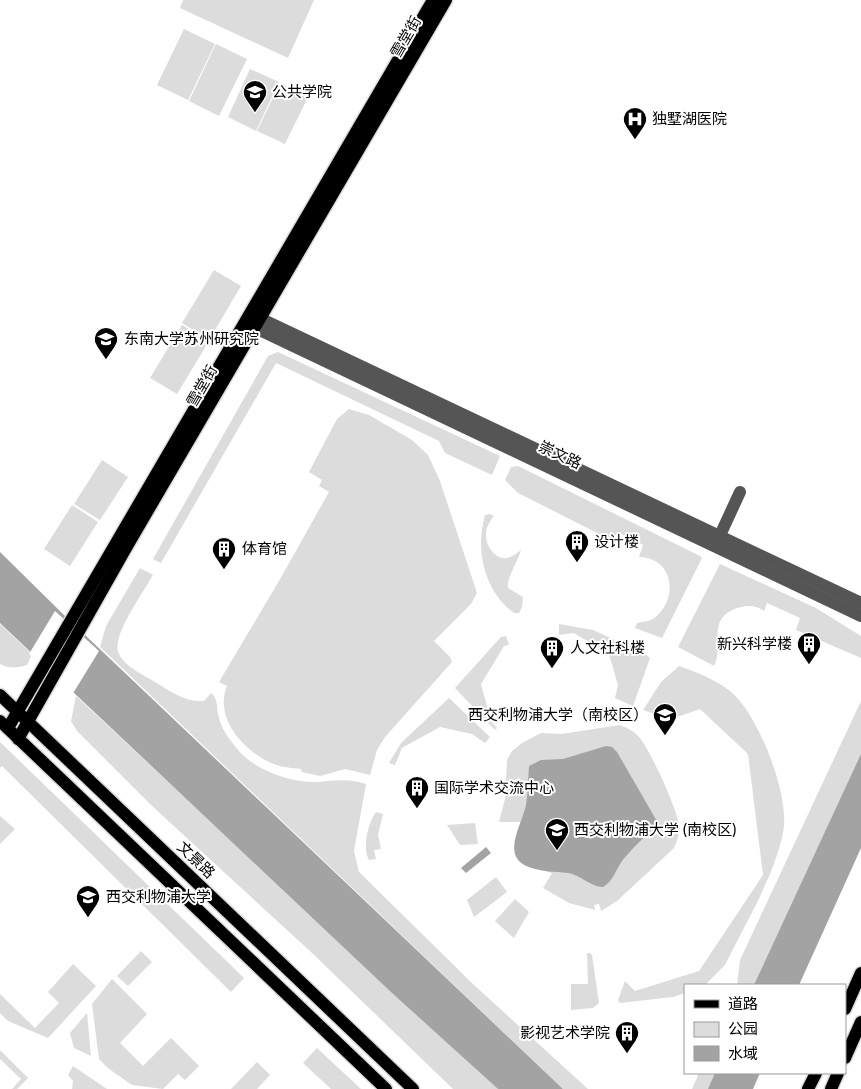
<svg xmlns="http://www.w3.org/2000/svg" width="861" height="1089" viewBox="0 0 861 1089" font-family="Cabin,'Noto Sans SC',sans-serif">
	<rect width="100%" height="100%" fill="#fff"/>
	<g fill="#dcdcdc">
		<path d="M183,0H314L288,58L180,8Z"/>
		<path d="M184,29L215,44L188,100L157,85Z"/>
		<path d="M216,44L247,59L219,116L189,101Z"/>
		<path d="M250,69L279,82L256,131L228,117Z"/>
		<path d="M280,83L308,97L285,144L257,131Z"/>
		<path d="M214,270L241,286L209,340L182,323Z"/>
		<path d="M182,325L209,341L177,394L150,378Z"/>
		<path d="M278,352L500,456L492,475L445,453L439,441L276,363L161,563L153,559L268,356Z"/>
		<path d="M349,409L369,415L412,440L428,455L440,481L477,593L471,604L434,641L450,657L452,662L385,737L377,750L370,775L345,769L320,776L302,772L301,769C291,768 280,767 271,763C243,750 214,718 227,686L219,682L279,581L329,492L319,486L322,480L309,472L337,419Z"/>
		<path d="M102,460L128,477L100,520L74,504Z"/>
		<path d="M518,466L700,556L702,558L662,638L635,628L637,623C642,622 649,621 653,619C678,602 676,558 639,557L643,545L617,532L613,541L518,493L505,480L511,467Z"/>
		<path d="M72,505L98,522L70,566L44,549Z"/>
		<path d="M490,514L494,516C490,521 486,527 486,534C485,545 495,560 507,558C512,557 517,553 521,550C518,561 506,579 508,588L523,597L522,607L519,613H514C484,591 475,550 485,515Z"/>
		<path d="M720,564L816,608L861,636V658L796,630L800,618L767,603L764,611C757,606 750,605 741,607C704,616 725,646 714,666L678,647Z"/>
		<path d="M140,568L153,575C144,592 110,637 119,654C125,667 144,675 155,682C172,692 184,702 204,701L211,693C219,699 216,709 219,718C222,731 231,741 239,751C255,770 291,783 316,782C334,781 348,778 366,784L354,851L359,872L474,985L588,1089H563L100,647L106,626Z"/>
		<path d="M0,624L32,654L27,665C18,668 9,669 0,664Z"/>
		<path d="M559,624L593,630L647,655L650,658L633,706L615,698L618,685L609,654L574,633L559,635Z"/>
		<path d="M506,636L509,645L504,646L481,684L491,721L497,728L495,730L455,688L501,637Z"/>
		<path d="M679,666C696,672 715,679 730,691C758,713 791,797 783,833C774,877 745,924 725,965L705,985H685V993L673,997L620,1003L618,1000L625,981L635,991L699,971L763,875L748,754L700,709L660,723V716L643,710L661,682Z"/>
		<path d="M76,696L446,1041L498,1089H453L311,952L151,805L77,731L71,721Z"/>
		<path d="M449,698L490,737L485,743L472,734L440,727L402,748L395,765L389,763L401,743Z"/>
		<path d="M861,701V757L756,985H737L740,960Z"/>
		<path d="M620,725C627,728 634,731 639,737C650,749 678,811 679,826C680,834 677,841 674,848L617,901L601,911L599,904L594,905L595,910L569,903L543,888L552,873L524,865L515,853L520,822H499L505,799L507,760L512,751L522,743L541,733L561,734Z"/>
		<path d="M0,742L244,978L231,992L2,766L0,768Z"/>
		<path d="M376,812L383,814L378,835L381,849L374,850L376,859L369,860C362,848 368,823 376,812Z"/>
		<path d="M0,816L15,829L0,844Z"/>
		<path d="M475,823L478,844L460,845L447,825Z"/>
		<path d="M496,877L507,892L474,917L467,900Z"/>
		<path d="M515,899L529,912L514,938L495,921Z"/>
		<path d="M141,951L152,962L128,986L117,976Z"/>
		<path d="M587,953H590L592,955L599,1003L593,1008L571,1010V984H588Z"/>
		<path d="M73,964L96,986L48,1038L8,1021L0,1013V994L35,1028L59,1003L48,992Z"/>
		<path d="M112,979L147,1014L120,1043L143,1066L171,1038L199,1066L185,1080L178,1074L163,1089L132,1085L109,1069L99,1059L92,1004Z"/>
		<path d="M87,1013L91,1056L74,1048L70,1033Z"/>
		<path d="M317,1048L361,1089H331L303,1063Z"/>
		<path d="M0,1050L28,1078L17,1089H12L21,1079L0,1059Z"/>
		<path d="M257,1062L270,1075L257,1089H231Z"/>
		<path d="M73,1066L107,1089H72L73,1081L68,1075Z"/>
		<path d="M699,1073H716L709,1089H692Z"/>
	</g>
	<g fill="#a3a3a3">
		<path d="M0,552L64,615L563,1089H498L391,992L2,625L0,623Z"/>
		<path d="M606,746L612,747L617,752L658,823C646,836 633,847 622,861C616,870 613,881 603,887C590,887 581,875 568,873C555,872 528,871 519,861C506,847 523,821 526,805C528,793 528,779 529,766L541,760L563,759Z"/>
		<path d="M861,754V848L799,985H754Z"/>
		<path d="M486,847L491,853L466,873L461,868Z"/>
		<path d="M715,1073H760L753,1089H708Z"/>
	</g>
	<path fill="#fff" d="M55,611L99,651L72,695L29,654Z"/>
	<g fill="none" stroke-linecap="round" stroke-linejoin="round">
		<g stroke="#dbdbdb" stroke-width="15">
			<g id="major">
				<path d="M0,695L413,1089"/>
				<path d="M0,721L386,1089"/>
				<path d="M8,728L433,0"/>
				<path d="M18,739L126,548L446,0"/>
				<path d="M845,1009L861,973"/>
				<path d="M845,1058L861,1022"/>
				<path d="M808,1089L816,1073"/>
				<path d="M831,1089L838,1073"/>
			</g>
		</g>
		<g stroke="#555" stroke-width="12">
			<path d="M251,314L861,603"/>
			<path d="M245,323L861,616"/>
			<path d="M716,544L740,492"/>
		</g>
		<use href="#major" stroke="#000" stroke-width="12"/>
	</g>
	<defs>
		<g id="university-pin" transform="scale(1.25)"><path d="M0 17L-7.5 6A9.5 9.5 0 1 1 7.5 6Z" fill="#000" stroke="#fff"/><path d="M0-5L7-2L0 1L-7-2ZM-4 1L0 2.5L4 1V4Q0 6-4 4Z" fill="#fff"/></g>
		<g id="hospital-pin" transform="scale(1.25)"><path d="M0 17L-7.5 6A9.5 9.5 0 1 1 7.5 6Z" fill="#000" stroke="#fff"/><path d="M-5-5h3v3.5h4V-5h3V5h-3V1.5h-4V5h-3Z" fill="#fff"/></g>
		<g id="building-pin" transform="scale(1.25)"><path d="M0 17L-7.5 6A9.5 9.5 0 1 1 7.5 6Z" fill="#000" stroke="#fff"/><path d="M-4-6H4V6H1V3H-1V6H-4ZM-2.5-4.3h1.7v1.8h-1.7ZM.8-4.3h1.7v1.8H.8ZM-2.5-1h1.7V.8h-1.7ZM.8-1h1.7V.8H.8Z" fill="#fff"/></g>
		<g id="school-pin" transform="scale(1.25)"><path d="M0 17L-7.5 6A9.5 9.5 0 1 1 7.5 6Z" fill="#000" stroke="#fff"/><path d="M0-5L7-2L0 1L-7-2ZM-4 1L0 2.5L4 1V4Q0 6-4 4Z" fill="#fff"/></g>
	</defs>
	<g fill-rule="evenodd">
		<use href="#university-pin" x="255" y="92"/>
		<use href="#hospital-pin" x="635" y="119"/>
		<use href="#university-pin" x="106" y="339"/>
		<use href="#building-pin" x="577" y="542"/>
		<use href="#building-pin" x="224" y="549"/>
		<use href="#building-pin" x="809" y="644"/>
		<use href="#building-pin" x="552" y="648"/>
		<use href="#school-pin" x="665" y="715"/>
		<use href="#building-pin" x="417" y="788"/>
		<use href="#university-pin" x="557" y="830"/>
		<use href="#university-pin" x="88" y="897"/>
		<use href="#building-pin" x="627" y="1033"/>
	</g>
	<g text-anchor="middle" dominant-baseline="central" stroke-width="4" stroke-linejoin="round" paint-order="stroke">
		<g font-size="15" fill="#000" stroke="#fff">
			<text transform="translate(406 37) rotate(-60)">雪堂街</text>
			<text transform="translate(202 386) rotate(-60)">雪堂街</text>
			<text transform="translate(560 455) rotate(25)">崇文路</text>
			<text transform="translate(196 860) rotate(44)">文景路</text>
		</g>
		<g font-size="15" fill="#000" stroke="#fff" text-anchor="start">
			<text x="272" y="92">公共学院</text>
			<text x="652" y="119">独墅湖医院</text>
			<text x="124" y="339">东南大学苏州研究院</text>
			<text x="594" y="542">设计楼</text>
			<text x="242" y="549">体育馆</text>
			<text x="792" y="644" text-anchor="end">新兴科学楼</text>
			<text x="570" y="648">人文社科楼</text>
			<text x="648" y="715" text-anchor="end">西交利物浦大学（南校区）</text>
			<text x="434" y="788">国际学术交流中心</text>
			<text x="574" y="830">西交利物浦大学 (南校区)</text>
			<text x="106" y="897">西交利物浦大学</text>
			<text x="610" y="1033" text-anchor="end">影视艺术学院</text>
		</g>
	</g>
	<rect x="684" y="984" width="162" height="90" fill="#ffffff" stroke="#999999"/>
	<rect x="694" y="1000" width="25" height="8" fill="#000000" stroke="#999999"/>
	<text x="728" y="1009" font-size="15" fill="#000000">道路</text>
	<rect x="694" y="1022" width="25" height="15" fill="#dcdcdc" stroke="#999999"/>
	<text x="728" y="1034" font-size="15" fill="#000000">公园</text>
	<rect x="694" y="1046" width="25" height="15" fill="#a3a3a3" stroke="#999999"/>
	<text x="728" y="1059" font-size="15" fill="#000000">水域</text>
</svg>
